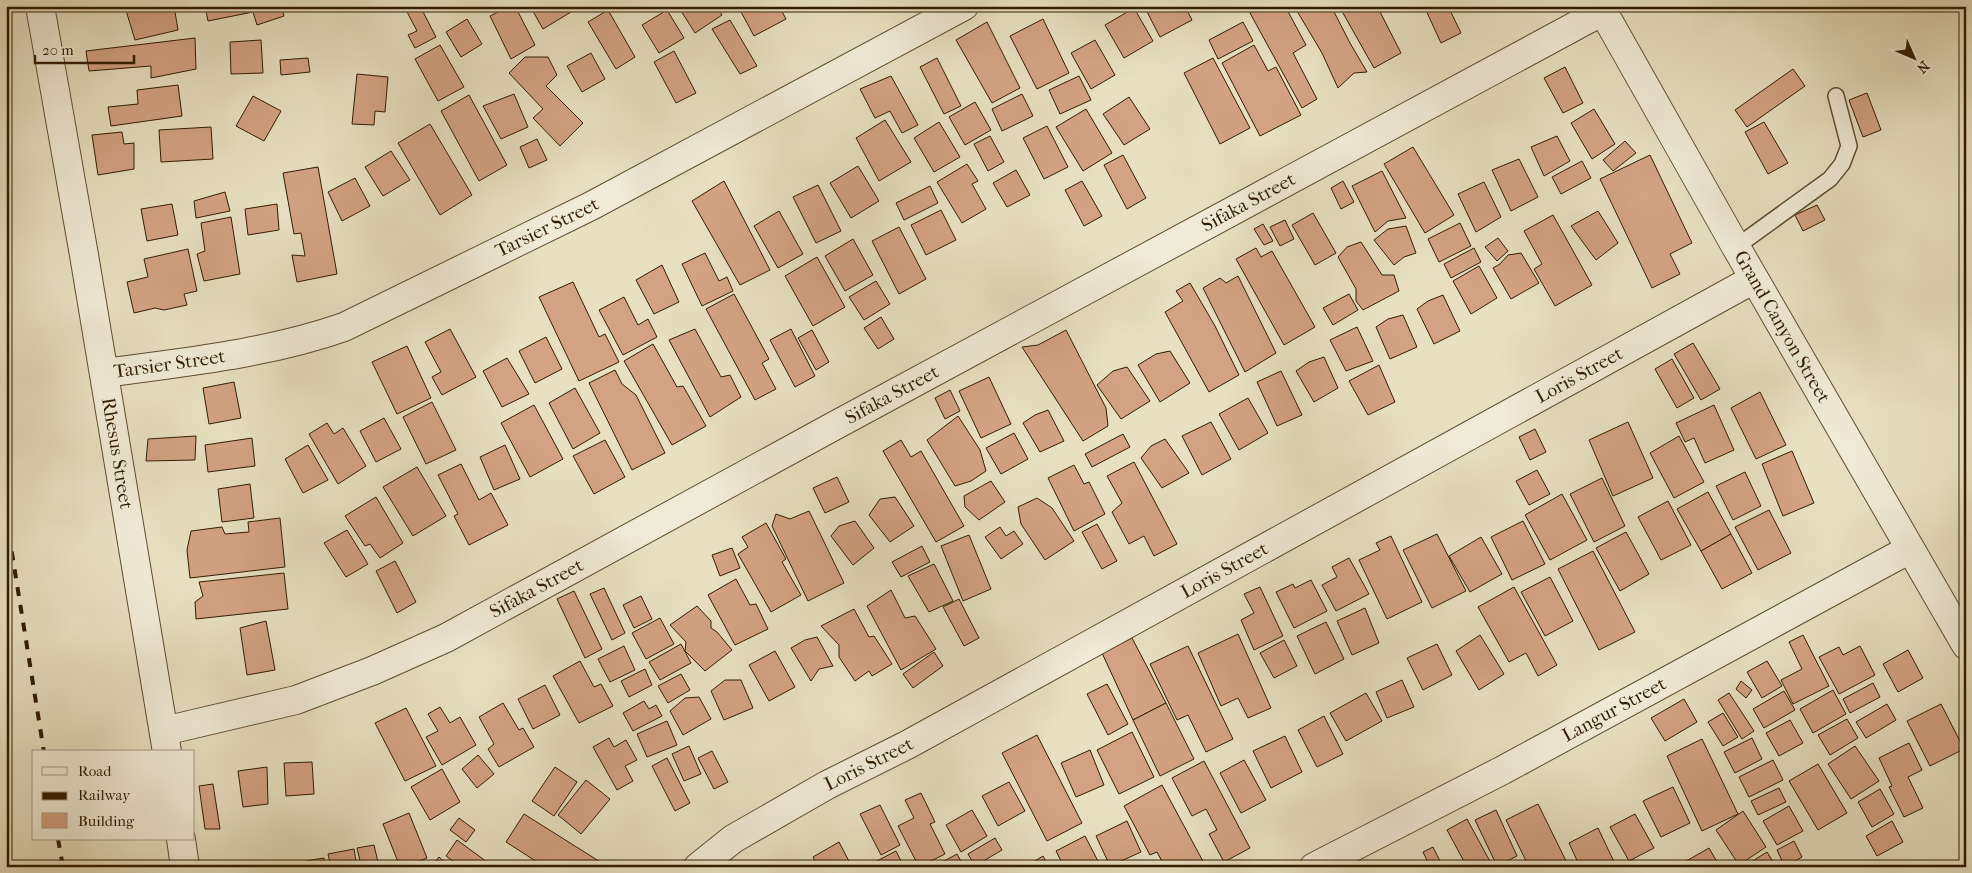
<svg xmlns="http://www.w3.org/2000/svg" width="1972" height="873" viewBox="0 0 1972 873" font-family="'IM FELL French Canon',serif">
	<rect width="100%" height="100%" fill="#e8e0c1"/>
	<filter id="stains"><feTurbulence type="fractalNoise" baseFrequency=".004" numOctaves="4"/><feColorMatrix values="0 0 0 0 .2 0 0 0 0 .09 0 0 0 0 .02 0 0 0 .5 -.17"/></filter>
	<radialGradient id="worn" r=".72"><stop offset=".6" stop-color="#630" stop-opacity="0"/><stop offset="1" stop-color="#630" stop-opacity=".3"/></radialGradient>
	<g fill="#d3a282" stroke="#311c00">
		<path d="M174,6L178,30L135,40L125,7Z"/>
		<path d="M205,6H281L284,16L257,25L253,12L208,21Z"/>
		<path d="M404,6H420L436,37L415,48L408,35L417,31Z"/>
		<path d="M510,6H515L535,45L511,59L490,16Z"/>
		<path d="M530,6H568L571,12L543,29Z"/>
		<path d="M678,6H716L722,15L695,33Z"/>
		<path d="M747,6H779L786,19L754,36L740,10Z"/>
		<path d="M1144,6H1185L1192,20L1160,37Z"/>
		<path d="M1193,6H1205L1196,11Z"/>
		<path d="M1262,6H1285L1306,45L1293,53L1317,99L1302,108L1250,13Z"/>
		<path d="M1294,6H1331L1350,43L1367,72L1354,73L1338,88L1322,53Z"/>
		<path d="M1339,6H1377L1401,53L1374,68Z"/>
		<path d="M1424,6H1448L1461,33L1441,43Z"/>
		<path d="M1134,8L1153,41L1124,58L1105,25Z"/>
		<path d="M608,10L635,57L616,69L588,22Z"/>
		<path d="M667,10L684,38L659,53L642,25Z"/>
		<path d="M467,19L482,44L461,57L446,32Z"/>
		<path d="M1043,19L1069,73L1037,89L1010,36Z"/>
		<path d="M730,20L757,66L740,74L712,29Z"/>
		<path d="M987,22L1020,88L992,103L956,40Z"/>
		<path d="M1243,22L1253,41L1218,59L1209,40Z"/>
		<path d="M195,38L196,69L151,78V66L89,71L86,51Z"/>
		<path d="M261,40L263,73L231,74L230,42Z"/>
		<path d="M1095,40L1115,75L1091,89L1071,53Z"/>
		<path d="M440,45L464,87L438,101L415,59Z"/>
		<path d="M1254,45L1268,71L1276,67L1301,115L1260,136L1222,63Z"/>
		<path d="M674,51L696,93L676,103L654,62Z"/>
		<path d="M591,53L605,79L582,92L567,66Z"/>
		<path d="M525,57H548L557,75L546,86L583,123L560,146L533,118L543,109L509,73Z"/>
		<path d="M308,58L310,72L281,75L280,60Z"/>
		<path d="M937,58L961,106L944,114L920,67Z"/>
		<path d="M1213,58L1250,128L1220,144L1184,73Z"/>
		<path d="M1565,67L1583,103L1563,113L1544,78Z"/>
		<path d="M1793,69L1805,86L1747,127L1735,110Z"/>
		<path d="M357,74L388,77L385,112L375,111L374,125L352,124Z"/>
		<path d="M891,76L918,125L902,133L890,111L875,118L860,89Z"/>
		<path d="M1079,76L1091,100L1060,114L1049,90Z"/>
		<path d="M178,85L182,116L111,126L108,107L138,104L137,90Z"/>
		<path d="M1867,93L1881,130L1863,137L1849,100Z"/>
		<path d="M514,94L528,127L501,139L483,106Z"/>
		<path d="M1022,94L1033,116L1002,131L992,109Z"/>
		<path d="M469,95L507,165L479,181L441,111Z"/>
		<path d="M253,96L281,111L264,141L236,126Z"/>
		<path d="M1129,97L1150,129L1124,145L1103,114Z"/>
		<path d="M975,102L991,130L965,145L949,117Z"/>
		<path d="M1086,109L1112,153L1083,171L1056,127Z"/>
		<path d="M1594,109L1615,144L1592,159L1571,123Z"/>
		<path d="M885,120L911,162L879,181L856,138Z"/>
		<path d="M939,122L960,157L934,172L914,138Z"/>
		<path d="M1764,122L1788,163L1768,174L1745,132Z"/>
		<path d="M430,124L472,195L440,215L398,143Z"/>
		<path d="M1047,126L1068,167L1044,179L1023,138Z"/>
		<path d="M211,127L213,159L161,162L159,130Z"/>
		<path d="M122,132L124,144L134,143V169L98,175L92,135Z"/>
		<path d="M990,136L1004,162L988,171L974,144Z"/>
		<path d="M1557,136L1570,161L1544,176L1531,147Z"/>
		<path d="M537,139L547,160L529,168L520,147Z"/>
		<path d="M1625,141L1636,153L1613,171L1603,160Z"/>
		<path d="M1413,147L1454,215L1425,233L1384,164Z"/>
		<path d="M391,151L410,180L383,196L365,167Z"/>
		<path d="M1123,155L1146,198L1127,209L1104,165Z"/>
		<path d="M1650,155L1692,243L1670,254L1680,274L1652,288L1600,179Z"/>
		<path d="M1519,159L1538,197L1511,211L1492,170Z"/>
		<path d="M1582,161L1591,178L1561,194L1552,177Z"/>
		<path d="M967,164L978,181L972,184L986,209L962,223L937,182Z"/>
		<path d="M858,166L879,201L851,218L830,183Z"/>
		<path d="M318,167L337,274L297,282L292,255L305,256L301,233L294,234L283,173Z"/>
		<path d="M1016,170L1030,195L1007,207L993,183Z"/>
		<path d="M1382,171L1406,218L1388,221L1375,232L1352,186Z"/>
		<path d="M355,178L370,206L342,221L328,192Z"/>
		<path d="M724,181L770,270L740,285L692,201Z"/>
		<path d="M1082,181L1102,216L1084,226L1065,190Z"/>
		<path d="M1343,181L1354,202L1341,209L1331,188Z"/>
		<path d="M1484,182L1501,217L1476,232L1458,194Z"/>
		<path d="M818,185L841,231L816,243L793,197Z"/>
		<path d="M930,186L938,203L904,220L896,203Z"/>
		<path d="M225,192L230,211L196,218L194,201Z"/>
		<path d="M172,204L178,235L147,241L141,209Z"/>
		<path d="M277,204L279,230L248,235L245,209Z"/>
		<path d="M1817,205L1825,220L1803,231L1795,215Z"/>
		<path d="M941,210L956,240L926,255L911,225Z"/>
		<path d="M779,211L803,254L778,268L754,226Z"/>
		<path d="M1598,211L1618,243L1596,260L1571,226Z"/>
		<path d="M1313,213L1336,253L1315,265L1292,225Z"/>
		<path d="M1553,215L1592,285L1555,306L1534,269L1542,264L1524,231Z"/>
		<path d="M231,217L240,274L204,281L197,254L205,251L201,223Z"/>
		<path d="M1285,220L1294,239L1280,246L1270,227Z"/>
		<path d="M1460,223L1471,246L1439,262L1428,239Z"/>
		<path d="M1263,224L1273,241L1264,245L1254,229Z"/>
		<path d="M1406,226L1416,253L1404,257L1394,265L1374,240L1388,229Z"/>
		<path d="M899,227L926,279L899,294L872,241Z"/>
		<path d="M1498,238L1508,251L1497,261L1485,247Z"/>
		<path d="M853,239L873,275L845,291L825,256Z"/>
		<path d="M1361,242L1382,275H1394L1399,291L1363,310L1356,301V289L1338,257L1347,247Z"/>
		<path d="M1256,248L1261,257L1272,251L1315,327L1284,345L1236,259Z"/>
		<path d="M1474,248L1481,262L1451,278L1444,264Z"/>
		<path d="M188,249L197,291L184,294L187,305L164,310L155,308L134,313L127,282L148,277L144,259Z"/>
		<path d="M705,253L719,281L727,277L733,291L702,306L682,264Z"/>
		<path d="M1521,253L1539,283L1511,299L1493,268L1500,264L1508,255Z"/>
		<path d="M817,257L845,307L813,326L785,276Z"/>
		<path d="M662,265L679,302L654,314L636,280Z"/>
		<path d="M1479,266L1497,298L1471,314L1453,281Z"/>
		<path d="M1238,276L1276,353L1245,372L1203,288L1220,278L1226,283Z"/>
		<path d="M876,281L890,304L864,320L849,297Z"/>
		<path d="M573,282L599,337L605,334L619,362L579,381L539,297Z"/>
		<path d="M1190,283L1215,326L1239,375L1209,392L1165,312L1183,301L1176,291Z"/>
		<path d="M734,294L769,359L762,363L776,389L755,400L706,309Z"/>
		<path d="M1349,294L1358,310L1333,325L1323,308Z"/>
		<path d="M1443,295L1460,331L1434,344L1417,309L1428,301Z"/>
		<path d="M624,297L638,325L648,319L657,337L623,355L599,310Z"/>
		<path d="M1403,315L1417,347L1390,359L1376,327L1388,319Z"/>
		<path d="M881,317L894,339L878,349L864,328Z"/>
		<path d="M1357,327L1373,361L1346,371L1330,340Z"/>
		<path d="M450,329L476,377L442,395L432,377L441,372L425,342Z"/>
		<path d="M695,329L721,377L730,375L741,397L710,417L669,340Z"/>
		<path d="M791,329L815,376L795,387L770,340Z"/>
		<path d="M812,330L829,362L816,370L798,338Z"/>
		<path d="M1066,330L1106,408L1108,426L1083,441L1022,347L1038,345Z"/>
		<path d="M546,337L562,369L535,383L519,351Z"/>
		<path d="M1693,343L1720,389L1701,400L1674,354Z"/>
		<path d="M653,344L677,387L683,386L706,426L672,445L624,361Z"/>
		<path d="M407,346L431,398L397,414L372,362Z"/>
		<path d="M1170,351L1190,383L1160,402L1138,365L1156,354Z"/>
		<path d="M1324,357L1338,388L1314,402L1296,371L1309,362Z"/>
		<path d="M507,358L529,394L502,407L483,371Z"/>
		<path d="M1672,359L1694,398L1677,408L1655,369Z"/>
		<path d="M1379,365L1395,402L1368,415L1349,381Z"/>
		<path d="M1127,367L1150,401L1121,419L1097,385L1113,371Z"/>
		<path d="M615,370L622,384L636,395L665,453L632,470L589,383Z"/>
		<path d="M1281,371L1302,415L1277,426L1257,382Z"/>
		<path d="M989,377L1011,424L981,438L959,391Z"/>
		<path d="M234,382L241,418L209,424L203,388Z"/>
		<path d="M575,388L600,433L573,449L549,403Z"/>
		<path d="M950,390L960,411L945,419L935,398Z"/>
		<path d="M1760,392L1786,445L1756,459L1731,408Z"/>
		<path d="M1248,398L1268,433L1239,450L1219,414Z"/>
		<path d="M432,402L456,450L426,464L403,417Z"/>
		<path d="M534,405L563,459L530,477L501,423Z"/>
		<path d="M1714,405L1734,450L1705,463L1694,438L1685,442L1676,423Z"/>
		<path d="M1048,410L1064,441L1040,452L1023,423L1035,415Z"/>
		<path d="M958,416L980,450L986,471L971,481L955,486L927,440Z"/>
		<path d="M384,418L401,449L376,462L360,431Z"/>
		<path d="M1211,422L1231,459L1202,475L1182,436Z"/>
		<path d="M1628,422L1653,478L1613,496L1589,440Z"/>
		<path d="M327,423L334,434L343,428L366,466L338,484L309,434Z"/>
		<path d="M1535,429L1546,452L1530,460L1519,437Z"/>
		<path d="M1014,433L1028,459L1001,474L986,448Z"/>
		<path d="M1123,434L1130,447L1092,467L1085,454Z"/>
		<path d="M196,436L195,460L146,461L148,439Z"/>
		<path d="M1679,436L1704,482L1674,498L1650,453Z"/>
		<path d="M252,438L255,466L208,472L205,445Z"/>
		<path d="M1165,439L1189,473L1162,488L1141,458L1151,446Z"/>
		<path d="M605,440L625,477L594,494L573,456Z"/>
		<path d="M901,440L911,457L921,451L964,526L936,542L883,451Z"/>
		<path d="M308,445L328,480L303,493L285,459Z"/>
		<path d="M505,445L520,479L494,490L480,457Z"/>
		<path d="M1792,451L1814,503L1783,516L1762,464Z"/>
		<path d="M1134,462L1177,544L1154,556L1144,536L1129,544L1112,512L1122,503L1107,476Z"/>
		<path d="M461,464L479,500L491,493L508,525L469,545L454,516L458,514L438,475Z"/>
		<path d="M1074,465L1084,484L1089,482L1105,514L1074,531L1048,478Z"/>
		<path d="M417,467L446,516L413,536L383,487Z"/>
		<path d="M1537,470L1550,494L1529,505L1516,481Z"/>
		<path d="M1745,472L1761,506L1733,520L1716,486Z"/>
		<path d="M837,477L849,502L825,513L813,488Z"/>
		<path d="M1602,478L1625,526L1594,542L1570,494Z"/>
		<path d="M991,481L1005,502L979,520L965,507L964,496Z"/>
		<path d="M250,484L254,518L222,522L218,489Z"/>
		<path d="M1708,492L1731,534L1701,551L1677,509Z"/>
		<path d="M1562,494L1587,540L1550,560L1525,515Z"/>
		<path d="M376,497L403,543L380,558L370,544L365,546L345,516Z"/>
		<path d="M895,497L914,526L890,542L869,515L880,499Z"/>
		<path d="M1037,498L1052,508L1074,541L1045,560L1021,524L1018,507Z"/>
		<path d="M1668,501L1691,545L1661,560L1638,517Z"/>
		<path d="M1769,510L1791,553L1758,570L1735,527Z"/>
		<path d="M809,511L844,583L808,601L772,526L776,514L790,519Z"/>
		<path d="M280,518L285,567L190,578L187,550L191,531L222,527L225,534L249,532L248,522Z"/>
		<path d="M855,521L874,548L853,565L831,536L839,526Z"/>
		<path d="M1523,521L1545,564L1512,580L1491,537Z"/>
		<path d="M766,523L786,559L782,562L801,595L771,612L738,554L748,547L742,537Z"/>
		<path d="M1097,524L1117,561L1102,569L1082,532Z"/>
		<path d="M1000,527L1006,536L1014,531L1023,544L1001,559L985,537Z"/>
		<path d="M347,530L368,564L346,577L324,543Z"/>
		<path d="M1626,532L1649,574L1620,591L1596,548Z"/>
		<path d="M1437,534L1466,591L1432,608L1403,550Z"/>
		<path d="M1731,534L1752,573L1722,589L1701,551Z"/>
		<path d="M969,535L991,589L963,601L941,546Z"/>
		<path d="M1391,536L1422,602L1387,619L1359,560L1380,550L1376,543Z"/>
		<path d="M1481,537L1502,574L1470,592L1449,556Z"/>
		<path d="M922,546L930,562L901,577L892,562Z"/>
		<path d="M732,548L740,568L720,576L712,555Z"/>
		<path d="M1593,551L1635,632L1599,650L1558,569Z"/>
		<path d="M1349,558L1369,594L1336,611L1322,585L1337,577L1332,567Z"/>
		<path d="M395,561L416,602L397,613L376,571Z"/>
		<path d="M934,564L953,601L929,612L908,576Z"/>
		<path d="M284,573L288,609L196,619L195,602L203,596L199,582Z"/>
		<path d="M1550,577L1573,621L1545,636L1521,592Z"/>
		<path d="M736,579L750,605L756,604L768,629L735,645L708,595Z"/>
		<path d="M1311,580L1327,611L1294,628L1276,592L1293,584L1295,588Z"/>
		<path d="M1260,587L1283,636L1254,650L1241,620L1254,613L1244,594Z"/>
		<path d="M1514,587L1557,665L1538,676L1526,653L1509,662L1478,607Z"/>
		<path d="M604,588L625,633L612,640L590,594Z"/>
		<path d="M891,590L905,618L915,616L936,649L901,670L867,606Z"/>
		<path d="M574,591L602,649L585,658L557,599Z"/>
		<path d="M641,596L652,619L634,628L623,605Z"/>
		<path d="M959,599L979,638L964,646L943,607Z"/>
		<path d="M697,606L711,621V628L717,632L732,650L705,671L685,651L686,642L670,625Z"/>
		<path d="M1365,608L1379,643L1352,655L1337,621Z"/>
		<path d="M854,609L869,637L874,636L892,664L872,676L869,671L855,681L839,657V645L821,626Z"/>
		<path d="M660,618L674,644L646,659L632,633Z"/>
		<path d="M266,621L275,670L247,675L240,628Z"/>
		<path d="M1326,622L1344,659L1315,674L1297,636Z"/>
		<path d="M1238,634L1271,708L1248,718L1238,698L1221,706L1198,653Z"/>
		<path d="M1480,635L1504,674L1479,690L1456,651Z"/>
		<path d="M1803,635L1829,686L1793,704L1781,680L1802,669L1789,642Z"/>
		<path d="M817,637L833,666L819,669L811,681L791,648L805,640Z"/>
		<path d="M1132,638L1166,703L1133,720L1102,653Z"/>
		<path d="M1284,640L1297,666L1274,678L1260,653Z"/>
		<path d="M681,644L691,663L660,680L649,662Z"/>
		<path d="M1437,644L1452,675L1423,690L1407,658Z"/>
		<path d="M624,646L635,670L610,682L598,659Z"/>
		<path d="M1188,646L1233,739L1206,752L1188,715L1177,720L1150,664Z"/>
		<path d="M1860,646L1875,675L1839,694L1819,657L1839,647L1843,655Z"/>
		<path d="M1908,650L1923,678L1898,692L1883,664Z"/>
		<path d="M775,651L795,687L769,701L749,665Z"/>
		<path d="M934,652L943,666L913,688L903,674Z"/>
		<path d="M580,661L594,687L601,684L613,706L579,723L553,676Z"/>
		<path d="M1767,661L1782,686L1762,698L1747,672Z"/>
		<path d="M645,669L652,685L629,697L621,681Z"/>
		<path d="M681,674L690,690L668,703L658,686Z"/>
		<path d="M725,680H741L753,708L724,720L711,691Z"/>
		<path d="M1402,680L1414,707L1387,718L1376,692Z"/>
		<path d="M1741,681L1752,690L1746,698L1736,689Z"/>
		<path d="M1873,683L1880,697L1850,713L1843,699Z"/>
		<path d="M1107,684L1128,724L1108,735L1087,694Z"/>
		<path d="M545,685L560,715L533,729L518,699Z"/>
		<path d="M1833,690L1846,714L1813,733L1800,709Z"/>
		<path d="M1784,691L1795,710L1764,728L1753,709Z"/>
		<path d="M1366,693L1382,721L1346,741L1330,713Z"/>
		<path d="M1729,693L1754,731L1742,739L1718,700Z"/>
		<path d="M699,697L711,719L683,735L670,711L685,698Z"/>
		<path d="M1684,699L1697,722L1665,741L1651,718Z"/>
		<path d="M644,701L649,709L656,705L662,716L633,731L623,713Z"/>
		<path d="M503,703L519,730L523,728L534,747L499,767L488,749L494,744L479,717Z"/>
		<path d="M1166,703L1194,759L1160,776L1133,720Z"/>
		<path d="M1887,704L1896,720L1866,738L1856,722Z"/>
		<path d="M1941,704L1964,749L1930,766L1907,721Z"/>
		<path d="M440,707L450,723L460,717L476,745L442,765L426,737L438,731L428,714Z"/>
		<path d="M406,708L436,766L405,781L375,723Z"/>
		<path d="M1723,713L1738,737L1723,746L1708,722Z"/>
		<path d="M1324,716L1343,754L1317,767L1298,730Z"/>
		<path d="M1847,719L1858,738L1830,755L1818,735Z"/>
		<path d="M1790,720L1803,743L1779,756L1766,733Z"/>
		<path d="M667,721L677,745L647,757L637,734Z"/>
		<path d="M1132,732L1154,777L1119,794L1097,750Z"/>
		<path d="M1037,735L1082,823L1047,841L1002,753Z"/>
		<path d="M1285,736L1302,772L1271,788L1253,751Z"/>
		<path d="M609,738L614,747L626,740L637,760L625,766L633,781L617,790L593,747Z"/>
		<path d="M1752,738L1762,759L1735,773L1724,752Z"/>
		<path d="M1702,739L1738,814L1702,831L1667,756Z"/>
		<path d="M1909,743L1922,770L1908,777L1923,808L1904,817L1889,787L1892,786L1879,758Z"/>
		<path d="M689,746L701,774L684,781L672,754Z"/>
		<path d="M1855,746L1879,781L1851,799L1828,764Z"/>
		<path d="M1090,750L1104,785L1076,797L1061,763Z"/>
		<path d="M712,751L728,782L714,789L698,758Z"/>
		<path d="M478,755L494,774L477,788L462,769Z"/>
		<path d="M667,758L690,803L675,811L652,766Z"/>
		<path d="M1244,760L1266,800L1241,813L1220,773Z"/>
		<path d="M1773,760L1783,780L1749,797L1739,777Z"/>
		<path d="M1204,761L1250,848L1224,862L1209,834L1217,830L1206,809L1192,816L1172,778Z"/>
		<path d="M312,762L314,794L286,796L284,763Z"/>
		<path d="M1818,764L1847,813L1818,830L1789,781Z"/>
		<path d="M267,767L268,804L243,807L238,771Z"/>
		<path d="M555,767L577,782L554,816L532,801Z"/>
		<path d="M442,769L460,802L430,820L411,787Z"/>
		<path d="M586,780L610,799L581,834L558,815Z"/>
		<path d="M1009,782L1025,811L998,826L982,796Z"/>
		<path d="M213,784L220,829H205L199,786Z"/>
		<path d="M1162,785L1205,865L1201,867H1165L1157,852L1150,855L1124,806Z"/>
		<path d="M1673,787L1690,823L1661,837L1643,801Z"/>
		<path d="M1779,788L1786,802L1758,815L1751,801Z"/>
		<path d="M1880,789L1894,814L1872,827L1858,802Z"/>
		<path d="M921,793L935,822L930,824L945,854L919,867L898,826L914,818L905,800Z"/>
		<path d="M1538,804L1569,867H1529L1506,820Z"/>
		<path d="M880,805L900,845L881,855L860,814Z"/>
		<path d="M1789,806L1803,831L1777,845L1763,821Z"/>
		<path d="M972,810L987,836L961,852L946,825Z"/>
		<path d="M1496,810L1517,856L1497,866L1475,820Z"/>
		<path d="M1743,811L1766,847L1739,865L1716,830Z"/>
		<path d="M409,813L427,858L406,867H400L383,824Z"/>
		<path d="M524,814L602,863L599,867H545L506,842Z"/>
		<path d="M1635,814L1654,848L1629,861L1610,827Z"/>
		<path d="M459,818L475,830L466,842L450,830Z"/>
		<path d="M1467,819L1493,867H1467L1447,830Z"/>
		<path d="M1127,821L1141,852L1110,866L1096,836Z"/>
		<path d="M1892,821L1903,842L1877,856L1866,836Z"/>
		<path d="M1598,828L1616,866L1580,867L1569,843Z"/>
		<path d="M1085,836L1101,867H1064L1056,851Z"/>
		<path d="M995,838L1002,850L975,866L968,854Z"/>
		<path d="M457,840L494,867H461L446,856Z"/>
		<path d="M1794,841L1802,857L1785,867L1777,850Z"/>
		<path d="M839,842L852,867H818L813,857Z"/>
		<path d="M374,845L378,862L361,865L357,848Z"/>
		<path d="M1433,847L1443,867H1430L1423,852Z"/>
		<path d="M1709,848L1720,867H1676Z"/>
		<path d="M354,849L357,867H331L328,854Z"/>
		<path d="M896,851L904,867H870L869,865Z"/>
		<path d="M1767,852L1776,867H1743Z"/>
		<path d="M957,854L964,867H933Z"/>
		<path d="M1043,856L1049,867H1025Z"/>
		<path d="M439,857L450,867H431Z"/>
		<path d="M324,858L325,867H306L305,861Z"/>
		<path d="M302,864V867H281Z"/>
	</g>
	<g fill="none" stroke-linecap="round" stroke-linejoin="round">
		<g stroke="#5f4d30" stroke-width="18">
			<path id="service" d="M1736,247L1830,179L1842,164L1849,146L1836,96"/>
		</g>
		<g stroke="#5f4d30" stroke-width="30">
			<g id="minor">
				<path id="s1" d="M40,6L84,255L167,752"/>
				<path id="s2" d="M1600,6L1736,247L1966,645"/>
				<path id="s3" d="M104,373C184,362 267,354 344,327L591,206L964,6"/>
				<path id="s4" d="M164,731L296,700L372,671L446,638L834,426L1603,11"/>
				<path d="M181,839L185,867"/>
				<path id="s5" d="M698,867L733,839L827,785L907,745L1754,279"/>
				<path id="s6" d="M1314,867L1503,770L1910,549"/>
			</g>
		</g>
		<use href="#service" stroke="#f0ebd7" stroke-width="15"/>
		<use href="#minor" stroke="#f0ebd7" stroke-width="28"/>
		<g stroke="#311c00" stroke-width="4" stroke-dasharray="9 9" stroke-linecap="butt">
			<path d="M6,516L44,752"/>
			<path d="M58,839L63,867"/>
		</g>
	</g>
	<g text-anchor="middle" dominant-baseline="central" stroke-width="4.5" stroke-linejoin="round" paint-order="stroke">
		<g font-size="19" fill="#311c00" stroke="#f0ebd7">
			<text stroke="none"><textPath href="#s4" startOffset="1211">Sifaka Street</textPath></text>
			<text stroke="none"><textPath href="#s3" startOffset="471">Tarsier Street</textPath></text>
			<text stroke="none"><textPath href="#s2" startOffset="369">Grand Canyon Street</textPath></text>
			<text stroke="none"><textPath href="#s3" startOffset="66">Tarsier Street</textPath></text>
			<text stroke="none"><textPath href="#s5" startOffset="1010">Loris Street</textPath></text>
			<text stroke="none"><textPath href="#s4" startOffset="806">Sifaka Street</textPath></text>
			<text stroke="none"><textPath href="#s1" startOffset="454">Rhesus Street</textPath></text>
			<text stroke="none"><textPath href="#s5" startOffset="605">Loris Street</textPath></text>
			<text stroke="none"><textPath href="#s4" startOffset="401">Sifaka Street</textPath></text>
			<text stroke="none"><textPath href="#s6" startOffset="339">Langur Street</textPath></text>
			<text stroke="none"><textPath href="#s5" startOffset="200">Loris Street</textPath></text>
		</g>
	</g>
	<rect width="1972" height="873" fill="none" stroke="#e8e0c1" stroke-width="25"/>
	<rect x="8" y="8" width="1957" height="858" fill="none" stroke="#311c00" stroke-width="2.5"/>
	<rect x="12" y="12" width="1947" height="848" fill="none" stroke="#311c00"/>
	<rect x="32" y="750" width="162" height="90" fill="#f0ebd7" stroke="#a49881"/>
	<rect x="42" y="767" width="25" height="8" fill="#f0ebd7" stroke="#a49881"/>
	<text x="78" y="776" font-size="15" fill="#311c00">Road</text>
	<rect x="42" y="792" width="25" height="8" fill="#311c00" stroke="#a49881"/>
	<text x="78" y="800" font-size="15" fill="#311c00">Railway</text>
	<rect x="42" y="813" width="25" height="15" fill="#d3a282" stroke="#a49881"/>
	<text x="78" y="826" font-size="15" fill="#311c00">Building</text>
	<g transform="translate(1914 58) rotate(135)" stroke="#f0ebd7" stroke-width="4" paint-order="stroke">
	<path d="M0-4L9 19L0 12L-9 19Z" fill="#311c00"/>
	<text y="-8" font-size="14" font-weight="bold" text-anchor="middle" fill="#311c00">N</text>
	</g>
	<path d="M35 55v8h99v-8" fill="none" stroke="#311c00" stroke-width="2.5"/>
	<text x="42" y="55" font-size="15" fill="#311c00" stroke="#f0ebd7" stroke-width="4" paint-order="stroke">20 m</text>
	<rect width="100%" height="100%" filter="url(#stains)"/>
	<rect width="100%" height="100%" fill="url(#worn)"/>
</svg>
